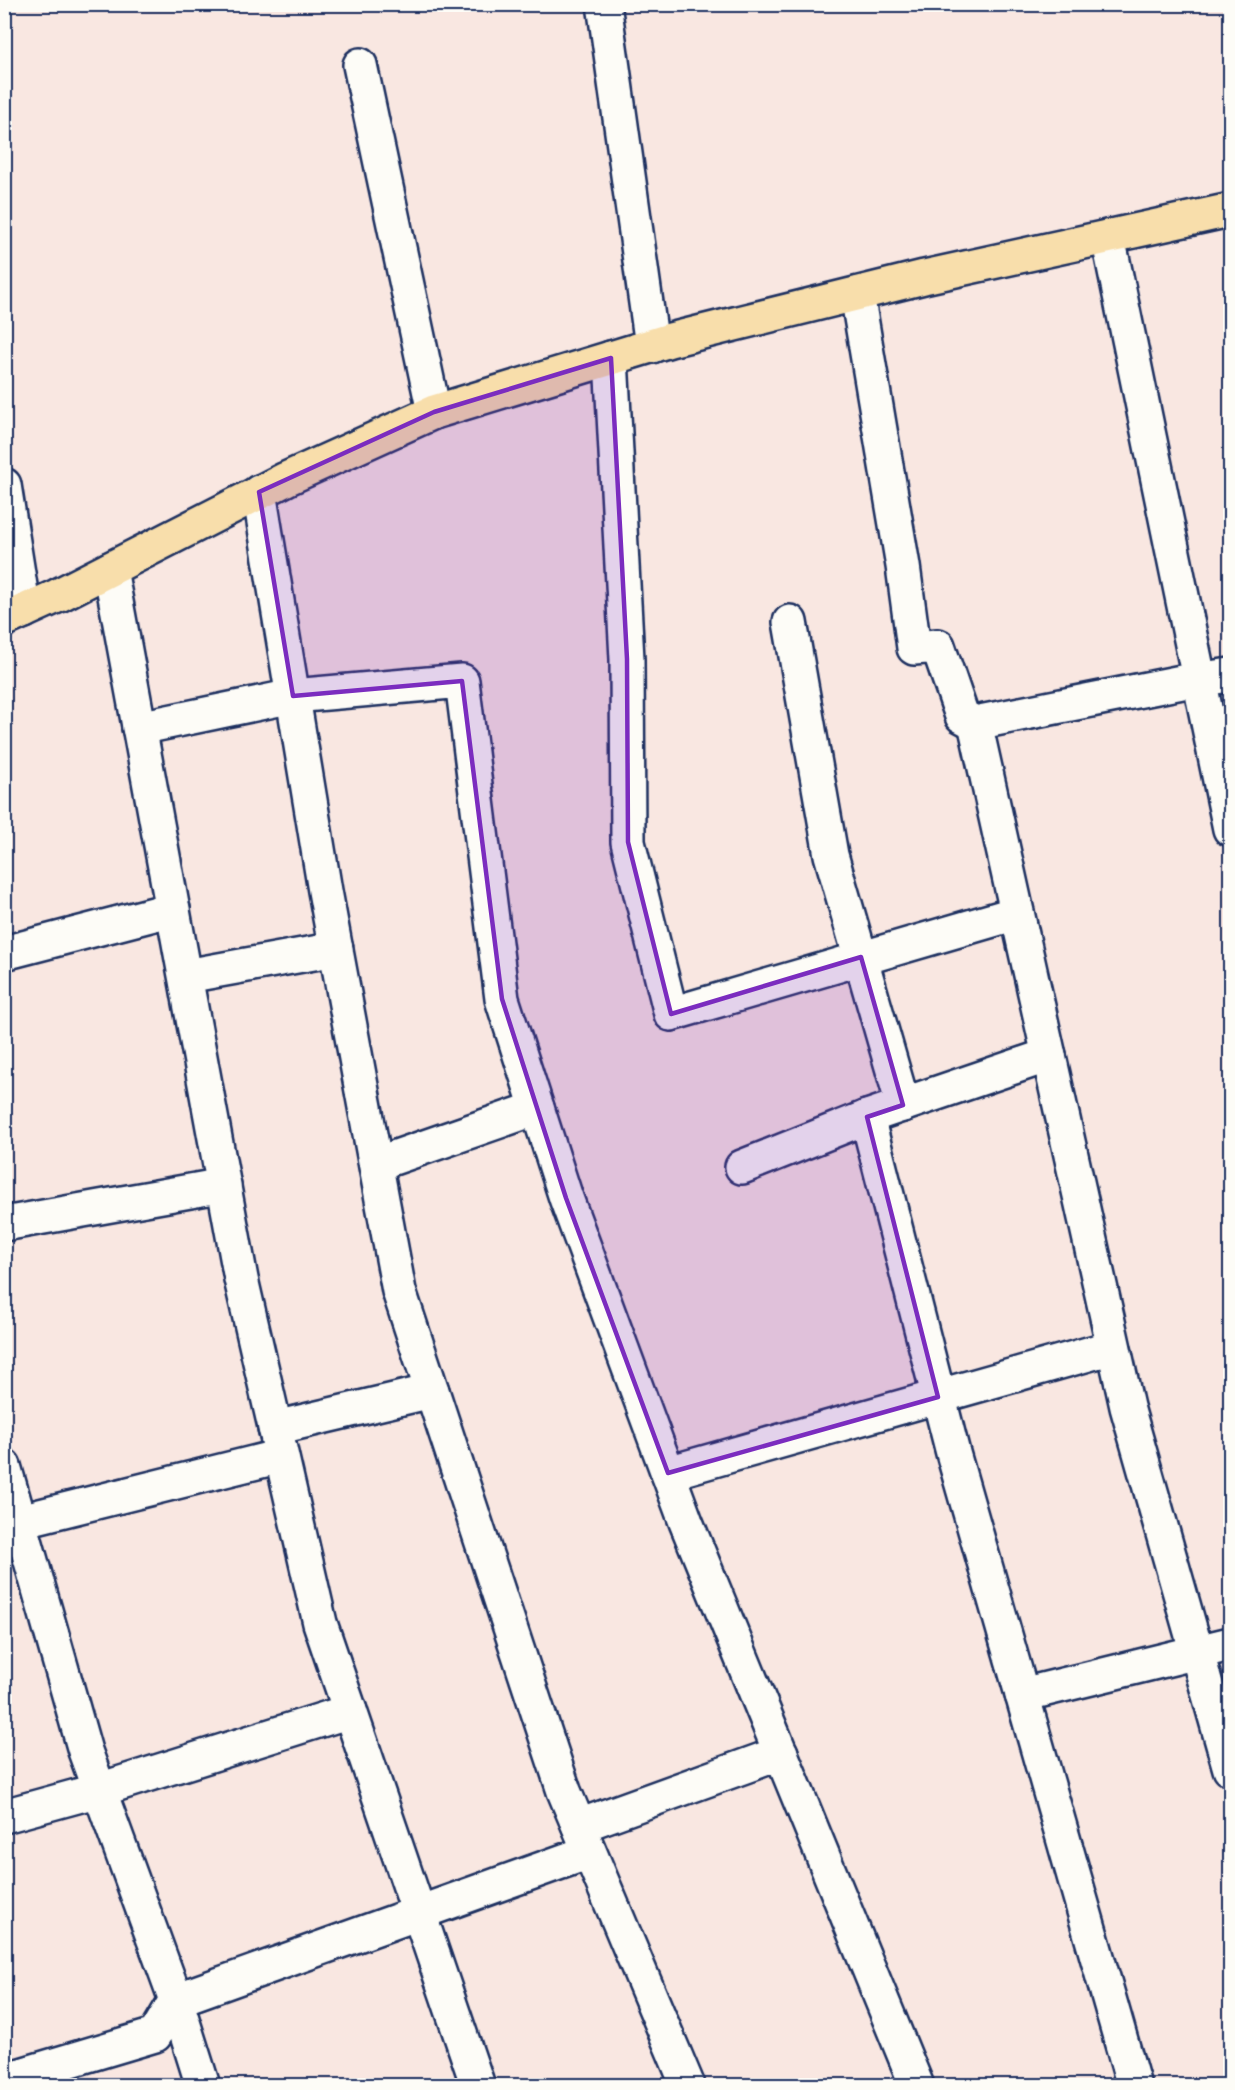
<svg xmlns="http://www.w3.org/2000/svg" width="1235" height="2090" viewBox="0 0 1235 2090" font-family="'Playpen Sans',sans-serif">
	<rect width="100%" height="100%" fill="#f9e7e1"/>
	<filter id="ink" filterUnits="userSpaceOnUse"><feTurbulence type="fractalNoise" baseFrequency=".0167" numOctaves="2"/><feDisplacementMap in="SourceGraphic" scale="12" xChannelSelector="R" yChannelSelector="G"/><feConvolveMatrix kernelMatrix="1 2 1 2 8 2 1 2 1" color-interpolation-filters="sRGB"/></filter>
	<g filter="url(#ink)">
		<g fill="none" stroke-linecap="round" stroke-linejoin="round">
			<g stroke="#1b2f5e" stroke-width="38">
				<g id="minor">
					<path d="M604,4L652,346"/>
					<path d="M360,65L434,412"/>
					<path d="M1108,237L1230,829"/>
					<path d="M857,294L903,566L914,648L938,646L962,716L975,723L1182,682L1230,675"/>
					<path d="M611,358L627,659L628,842L671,1014L1017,913"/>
					<path d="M4,485L24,611"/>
					<path d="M259,492L325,891L399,1291L564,1791L688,2086"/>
					<path d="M110,569L241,1279L320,1623L478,2086"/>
					<path d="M790,622L831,855L903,1105"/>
					<path d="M975,723L1127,1407L1230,1769"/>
					<path d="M139,728L293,696L462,681L502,999L566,1198L686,1522L917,2086"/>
					<path d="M4,953L173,909"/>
					<path d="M186,976L336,949"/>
					<path d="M867,1117L953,1453L1134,2086"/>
					<path d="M376,1164L537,1108"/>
					<path d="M742,1167L867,1117L1049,1055"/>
					<path d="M4,1224L224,1185"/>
					<path d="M275,1428L432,1391"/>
					<path d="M4,1466L85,1751L176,2000L203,2086"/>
					<path d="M668,1473L1113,1347"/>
					<path d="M20,1521L281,1456"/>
					<path d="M1022,1695L1230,1644"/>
					<path d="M4,1816L99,1790L350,1711"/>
					<path d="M579,1826L781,1753"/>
					<path d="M4,2080L155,2035L176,2000L589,1852"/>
				</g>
			</g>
			<g stroke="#1b2f5e" stroke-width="38">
				<path id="major" d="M4,620L57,596L286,479L434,412L670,340L924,277L1230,210"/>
			</g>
			<use href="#minor" stroke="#fdfcf7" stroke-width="33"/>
			<use href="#major" stroke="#f8deab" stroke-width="33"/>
		</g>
	</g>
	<path fill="#7b2cbf" fill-opacity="0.2" stroke="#7b2cbf" stroke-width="4.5" stroke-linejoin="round" d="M611,358L627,659L628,842L671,1014L861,957L903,1105L867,1117L938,1397L668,1473L566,1198L502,999L462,681L293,696L259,492L434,412Z"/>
	<rect width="1235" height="2090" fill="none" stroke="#fdfcf7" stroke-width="24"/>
	<rect x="12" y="12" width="1211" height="2066" fill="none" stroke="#1b2f5e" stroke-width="2" filter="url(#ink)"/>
</svg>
